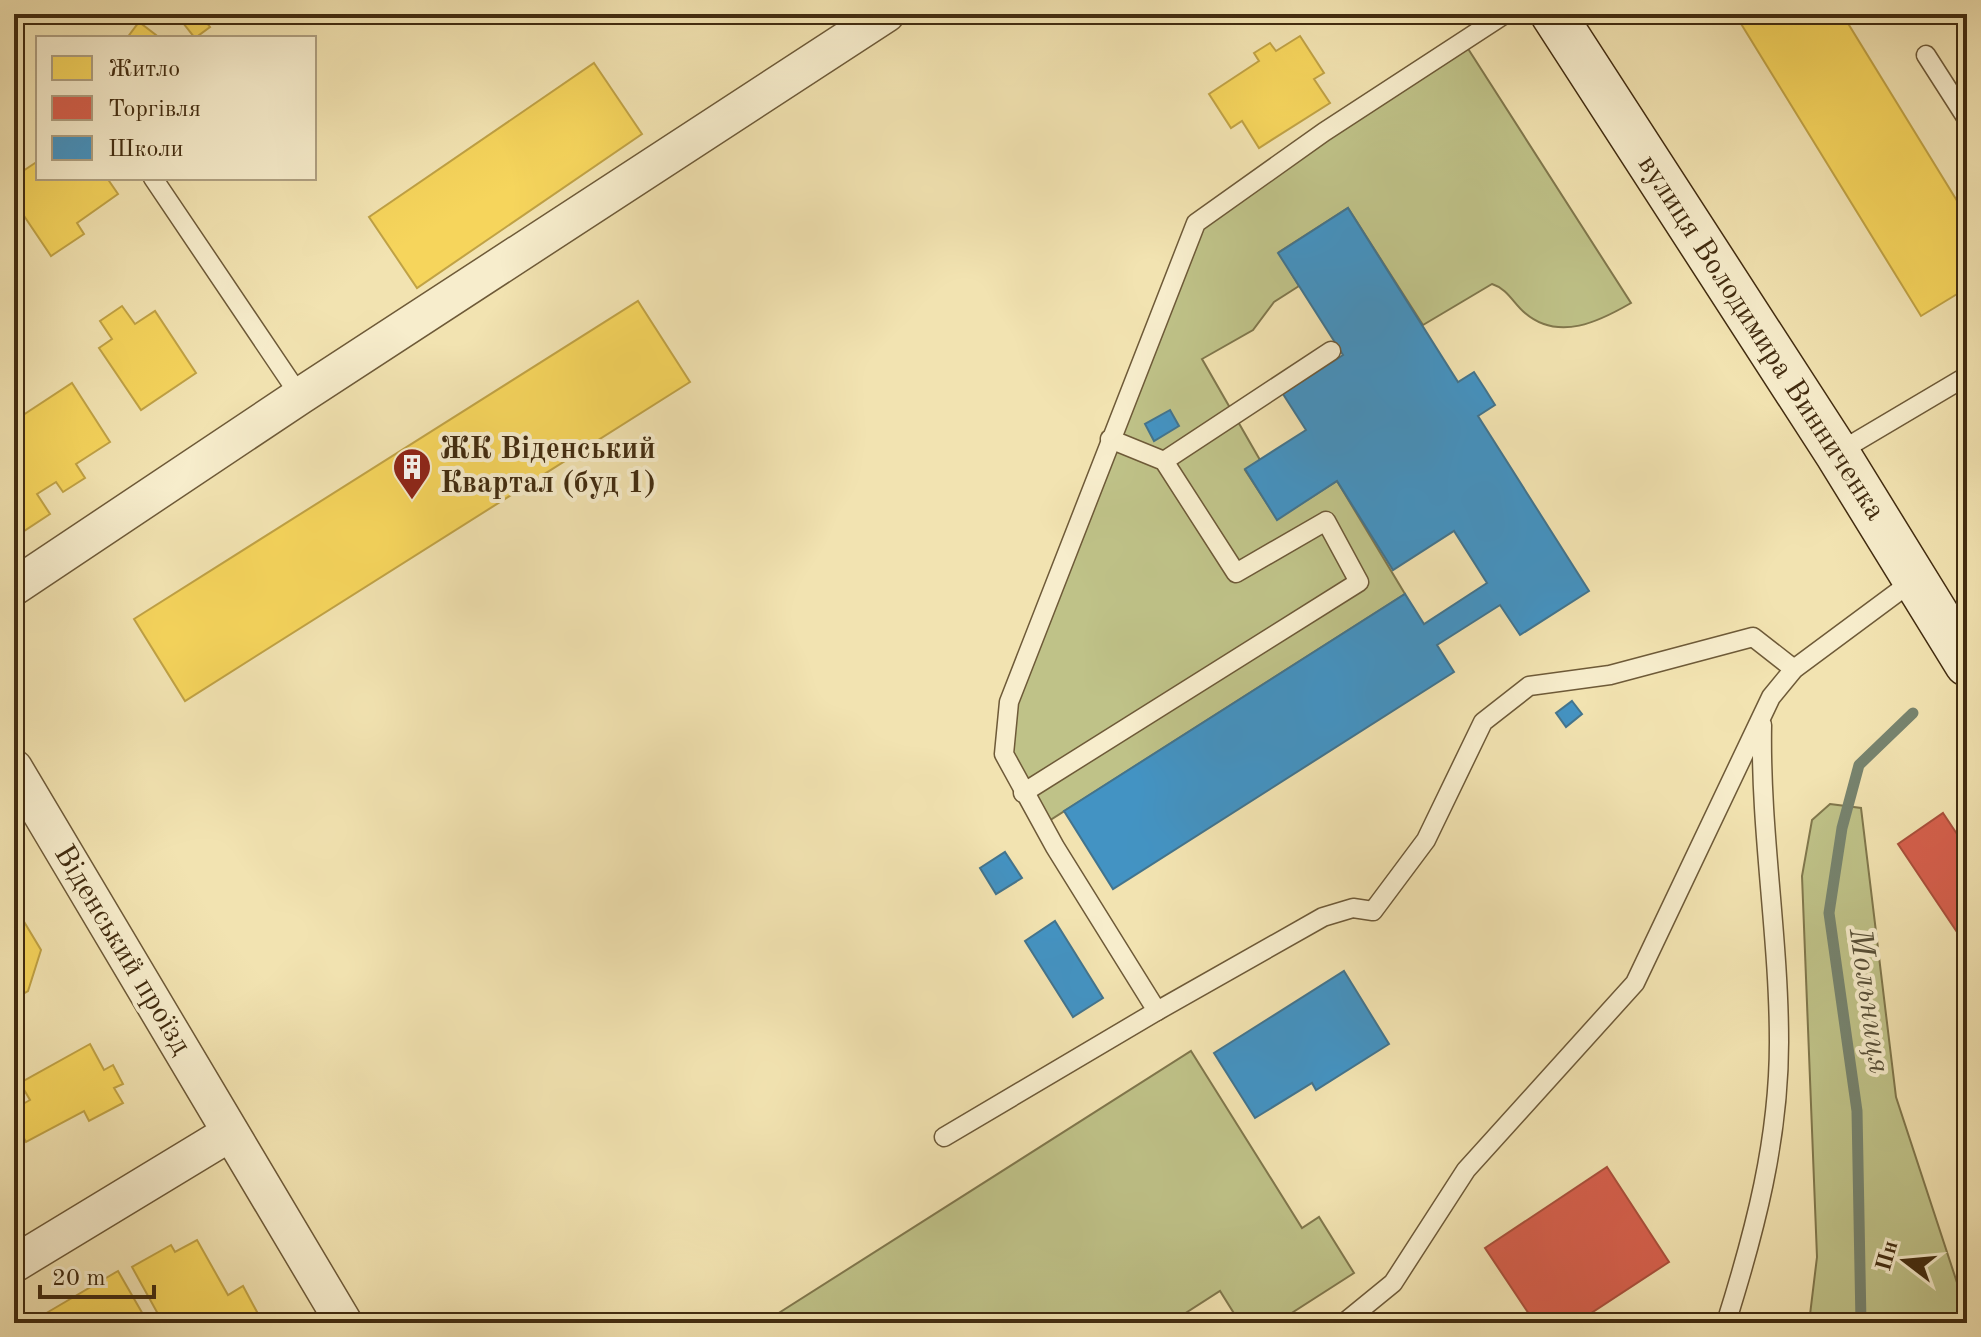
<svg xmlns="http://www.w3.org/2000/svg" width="1981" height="1337" viewBox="0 0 1981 1337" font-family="'Old Standard TT',serif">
	<rect width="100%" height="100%" fill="#f2e3b1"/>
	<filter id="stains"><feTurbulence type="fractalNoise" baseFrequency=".0025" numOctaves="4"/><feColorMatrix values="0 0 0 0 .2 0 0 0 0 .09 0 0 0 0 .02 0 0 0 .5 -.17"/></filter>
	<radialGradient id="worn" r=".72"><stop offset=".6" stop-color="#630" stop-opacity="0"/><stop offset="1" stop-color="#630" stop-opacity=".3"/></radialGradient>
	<g fill="#bfc288" stroke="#80774c" stroke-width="2">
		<path d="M1465,44L1631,303C1600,321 1559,342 1525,313C1513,303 1508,289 1492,284L1423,325L1348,208L1279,252L1299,286L1274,302L1253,330L1202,359L1260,460L1245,470L1277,519L1337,481L1405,594L1044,824L1006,752L1012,701L1198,225Z"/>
		<path d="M1830,804L1861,808L1896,1097L1967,1313V1323H1809L1817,1257L1802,876L1812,820Z"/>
		<path d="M1191,1051L1302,1228L1319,1217L1354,1273L1276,1323H1240L1220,1291L1170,1323H763Z"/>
	</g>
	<g fill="#f6d55c" stroke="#c0a245" stroke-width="2">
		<path d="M176,14H206L202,17L210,27L195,38Z"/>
		<path d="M1735,14H1866L1849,25L1967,217V288L1921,316Z"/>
		<path d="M139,22L156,35L154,38H127Z"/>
		<path d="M1300,36L1324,73L1314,79L1330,103L1259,148L1242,121L1231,128L1209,94L1259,61L1254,53L1270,43L1276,51Z"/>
		<path d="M594,63L642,134L417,288L369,217Z"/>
		<path d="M38,161V178H107L118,194L77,223L84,234L51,256L14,201V177Z"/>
		<path d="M638,301L690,382L185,701L134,619Z"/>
		<path d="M122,306L135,324L155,311L196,373L141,410L99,348L112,339L100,321Z"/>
		<path d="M72,383L110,442L76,464L85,478L63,492L56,482L37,494L50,514L24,531L14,516V450L20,446L14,436V421Z"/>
		<path d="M14,905L41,950L28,991L14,999Z"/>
		<path d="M90,1044L104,1070L113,1065L123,1084L114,1088L123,1103L89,1121L84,1111L26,1142L14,1120V1109L30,1100L20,1083Z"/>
		<path d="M197,1240L228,1295L243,1286L263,1323H163L132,1267L171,1245L175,1252Z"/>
		<path d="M118,1271L148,1323H29L43,1315Z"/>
	</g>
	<g fill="#d6604d" stroke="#aa503b" stroke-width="2">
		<path d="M1943,813L1967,849V947L1898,844Z"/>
		<path d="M1607,1167L1669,1262L1576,1323H1535L1485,1248Z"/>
	</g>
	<g fill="#4393c3" stroke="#43748d" stroke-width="2">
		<path d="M1348,208L1458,382L1474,372L1485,389L1495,405L1478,416L1589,591L1520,635L1500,605L1437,645L1454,672L1113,889L1064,811L1405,594L1424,624L1487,583L1454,531L1393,570L1337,481L1277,520L1245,469L1306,430L1283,394L1343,355L1278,253Z"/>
		<path d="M1170,410L1179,426L1154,441L1145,424Z"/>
		<path d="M1572,701L1582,714L1566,727L1556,713Z"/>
		<path d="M1005,852L1022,878L996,894L980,868Z"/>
		<path d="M1055,921L1103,998L1073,1017L1025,941Z"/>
		<path d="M1344,971L1389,1044L1316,1090L1312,1083L1255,1118L1214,1053Z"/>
	</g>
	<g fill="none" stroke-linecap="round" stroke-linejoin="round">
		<path stroke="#77846f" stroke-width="11" d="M1861,1323L1857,1111L1829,913L1842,828L1859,765L1913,713"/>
		<g stroke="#6e5a38" stroke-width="21">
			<g id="lane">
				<path d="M1926,55L1967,119"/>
				<path d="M153,178L300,396"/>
				<path d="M1837,453L1967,376"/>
				<path d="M1164,461L1331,351"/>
				<path d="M1023,793L1359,582L1326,521L1236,573L1164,461L1110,439"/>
				<path d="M1157,1011L1323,917L1353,908L1373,911L1426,840L1483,722L1529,686L1610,675L1753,637L1794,669"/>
				<path d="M944,1137L1157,1011L1055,847L1004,754L1009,702L1196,223L1324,132L1505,14"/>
				<path d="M1344,1323L1393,1283L1466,1170L1635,983L1771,697L1794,669L1914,580"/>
				<path d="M1726,1323C1755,1231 1779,1140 1779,1042C1779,936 1760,831 1762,725"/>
			</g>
		</g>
		<g stroke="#6e5a38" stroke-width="39">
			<g id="street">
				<path d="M14,587L300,396L886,14"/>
				<path d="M14,768L344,1323"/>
				<path d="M14,1264L230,1133"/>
			</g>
		</g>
		<g stroke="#422c10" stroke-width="47">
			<path id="secondary" d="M1553,14L1837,453L1967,664"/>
		</g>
		<use href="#lane" stroke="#f7edcc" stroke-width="18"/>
		<use href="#street" stroke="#f7edcc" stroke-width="36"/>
		<use href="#secondary" stroke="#f7edcc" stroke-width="44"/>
	</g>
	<defs>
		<g id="building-pin" transform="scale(2)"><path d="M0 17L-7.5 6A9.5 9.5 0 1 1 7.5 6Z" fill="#8f2418" stroke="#f7edcc"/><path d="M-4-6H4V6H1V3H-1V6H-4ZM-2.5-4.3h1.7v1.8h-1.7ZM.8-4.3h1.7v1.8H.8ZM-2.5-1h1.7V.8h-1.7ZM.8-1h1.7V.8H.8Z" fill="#fff"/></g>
	</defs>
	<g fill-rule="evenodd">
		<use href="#building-pin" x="412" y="467"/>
	</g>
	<g text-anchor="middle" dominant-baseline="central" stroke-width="8" stroke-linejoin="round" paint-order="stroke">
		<g font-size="30" fill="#422c10" stroke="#f7edcc">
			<text transform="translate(1761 338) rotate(57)">вулиця Володимира Винниченка</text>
			<text transform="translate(122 950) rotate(59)">Віденський проїзд</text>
		</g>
		<g font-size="30" font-weight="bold" fill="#422c10" stroke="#f7edcc" text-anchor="start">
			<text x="440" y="450">ЖК Віденський<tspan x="440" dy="34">Квартал (буд 1)</tspan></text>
		</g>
		<g font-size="32" font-style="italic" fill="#585038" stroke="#f7edcc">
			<text transform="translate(1868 1001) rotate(82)">Мольниця</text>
		</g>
	</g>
	<rect width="1981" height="1337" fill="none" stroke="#f2e3b1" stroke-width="48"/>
	<rect x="16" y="16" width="1949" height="1305" fill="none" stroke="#422c10" stroke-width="4"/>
	<rect x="24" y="24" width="1933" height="1289" fill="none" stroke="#422c10" stroke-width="2"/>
	<rect x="36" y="36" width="280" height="144" fill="#f7edcc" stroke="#afa081" stroke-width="2"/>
	<rect x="52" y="56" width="40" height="24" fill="#f6d55c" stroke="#afa081" stroke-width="2"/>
	<text x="108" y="76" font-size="24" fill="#422c10">Житло</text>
	<rect x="52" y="96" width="40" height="24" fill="#d6604d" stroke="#afa081" stroke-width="2"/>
	<text x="108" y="116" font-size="24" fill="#422c10">Торгівля</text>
	<rect x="52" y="136" width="40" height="24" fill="#4393c3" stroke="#afa081" stroke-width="2"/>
	<text x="108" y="156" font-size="24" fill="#422c10">Школи</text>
	<g transform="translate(1905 1261) rotate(286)" stroke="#f7edcc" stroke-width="6" paint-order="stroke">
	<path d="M0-6L14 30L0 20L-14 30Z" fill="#422c10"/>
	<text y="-12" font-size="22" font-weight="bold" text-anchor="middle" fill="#422c10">Пн</text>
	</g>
	<path d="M40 1285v12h114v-12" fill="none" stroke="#422c10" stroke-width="4"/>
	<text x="52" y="1285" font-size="24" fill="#422c10" stroke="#f7edcc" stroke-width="6" paint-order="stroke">20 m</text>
	<rect width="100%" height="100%" filter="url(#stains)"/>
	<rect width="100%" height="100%" fill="url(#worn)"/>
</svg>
